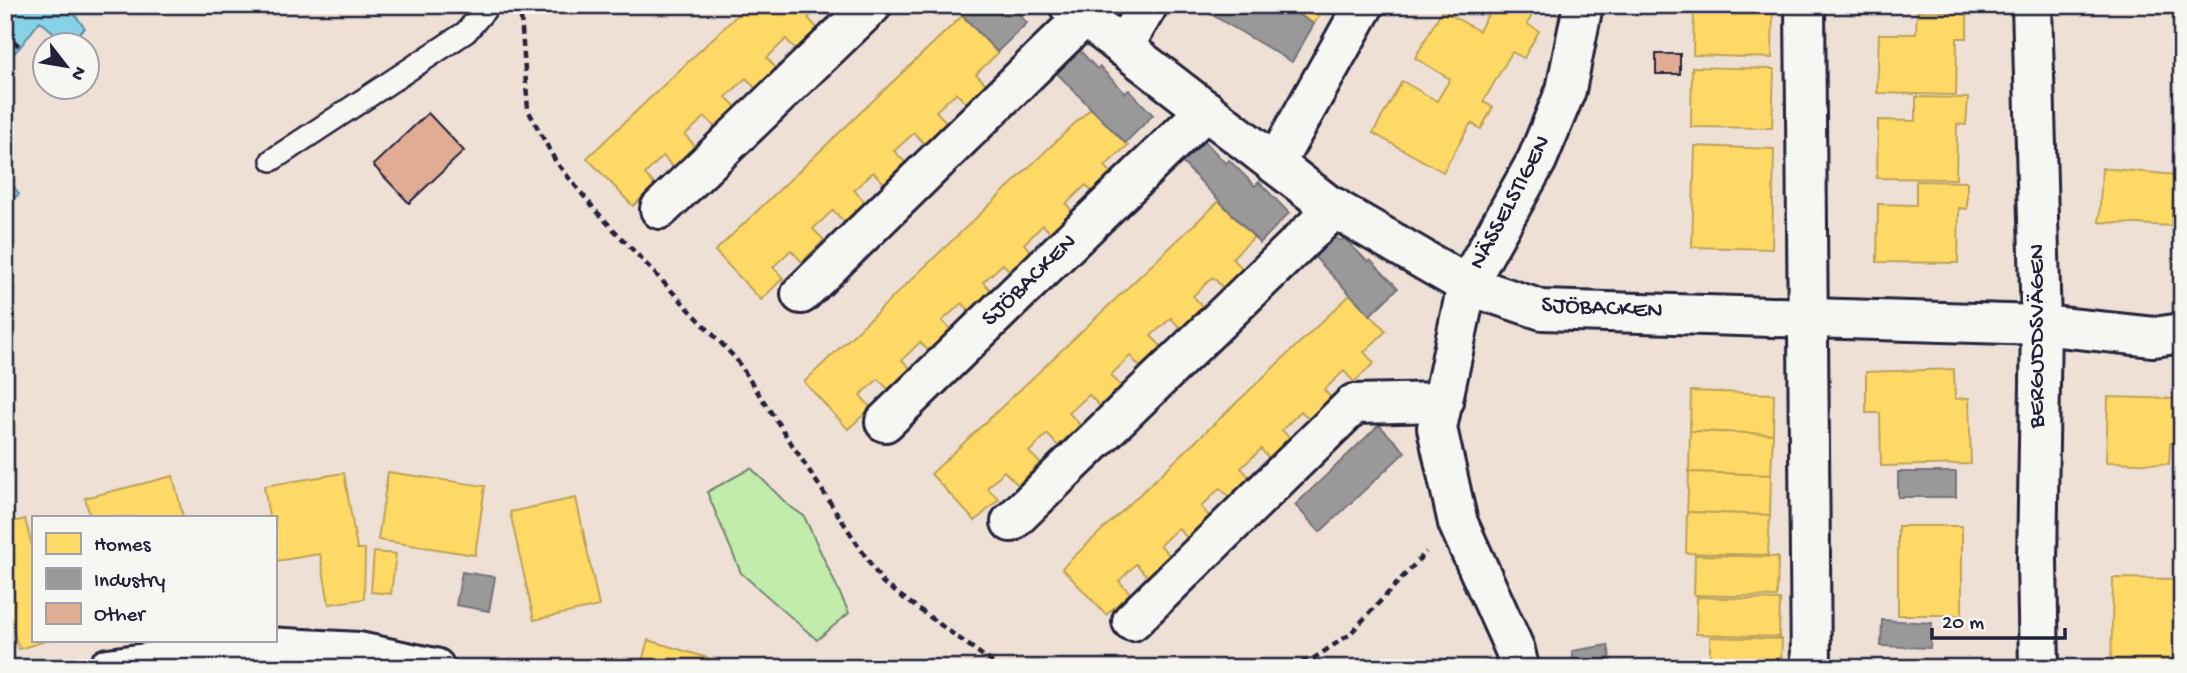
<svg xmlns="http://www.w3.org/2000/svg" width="2187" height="673" viewBox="0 0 2187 673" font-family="'Gochi Hand',sans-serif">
	<rect width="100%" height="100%" fill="#efe0d6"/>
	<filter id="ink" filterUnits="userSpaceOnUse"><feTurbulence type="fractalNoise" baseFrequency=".0143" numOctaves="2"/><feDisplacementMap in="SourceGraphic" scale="14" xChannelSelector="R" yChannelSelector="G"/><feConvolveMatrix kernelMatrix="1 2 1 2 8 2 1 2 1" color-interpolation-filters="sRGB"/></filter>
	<g filter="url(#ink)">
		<path fill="#c1eca9" stroke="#728772" stroke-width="2" d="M751,468L788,505L804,516L849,613L817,640L741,573L707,492Z"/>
		<g fill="#88d2e8" stroke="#5f8ca3" stroke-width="2">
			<path d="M5,5H67L85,28L66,43L40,21L20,47L5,62Z"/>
			<path d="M5,174L19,194L5,206Z"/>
		</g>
		<g fill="#ffd966" stroke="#bda259" stroke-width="2">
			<path d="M748,5H822L808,18L819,30L797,51L786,39L767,58L777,69L756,89L746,78L726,97L737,108L716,128L705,117L685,135L696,147L674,168L663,156L645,174L655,185L633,206L587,158Z"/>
			<path d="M1283,5H1326L1314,24Z"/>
			<path d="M1489,5H1538L1527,24L1539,31L1524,58L1512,52L1483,102L1493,107L1481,129L1471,123L1443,172L1373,133L1402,81L1437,101L1450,79L1415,58L1442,10L1479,31L1492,7Z"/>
			<path d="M1694,5H1773L1772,58L1693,55Z"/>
			<path d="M2154,5H2182V13L2155,15Z"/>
			<path d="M1917,11L1967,12V38H1957L1956,95L1877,93L1879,34H1916Z"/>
			<path d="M962,16L998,53L976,74L987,85L967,104L956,93L936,111L947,123L925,144L914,133L894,151L905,162L884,183L873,172L854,190L865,202L844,222L833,210L813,229L824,240L802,262L791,250L773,267L783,278L761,300L715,251Z"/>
			<path d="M1692,67L1774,69L1772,128L1691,127Z"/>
			<path d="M1916,97L1968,98L1966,125L1957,124L1956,179L1877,178L1878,120L1916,121Z"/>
			<path d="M1091,108L1128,145L1105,166L1116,178L1096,196L1086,185L1066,204L1077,216L1054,237L1043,225L1024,244L1035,255L1013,275L1003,264L983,282L994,294L973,314L962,303L942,321L954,333L931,354L920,342L902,360L913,371L891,392L878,379L860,395L871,408L848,429L804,382Z"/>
			<path d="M1695,146L1774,149L1772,249L1692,247Z"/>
			<path d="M2102,168L2175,175L2171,226L2099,222Z"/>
			<path d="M1916,181L1967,182V209L1959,208L1958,263L1877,262L1878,204L1916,205Z"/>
			<path d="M1219,201L1254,237L1232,258L1243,269L1223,288L1213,277L1193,296L1204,308L1181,329L1171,318L1151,336L1162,347L1140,367L1130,356L1111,375L1121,386L1100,406L1089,395L1069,413L1080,425L1058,446L1047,434L1029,452L1040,463L1018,485L1004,471L987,488L999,499L975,521L931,474Z"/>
			<path d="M1351,294L1386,331L1364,352L1374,363L1354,382L1344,371L1324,390L1335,402L1312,423L1301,411L1282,430L1293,441L1271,461L1261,449L1241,468L1252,480L1232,500L1220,488L1201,507L1212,519L1189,540L1178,528L1160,545L1171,557L1149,578L1136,564L1119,581L1130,593L1106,615L1062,568Z"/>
			<path d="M1954,369L1955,399L1969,398L1971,464L1881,466L1880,413H1866V372Z"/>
			<path d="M1691,391L1774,394L1773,434L1690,431Z"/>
			<path d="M2108,397L2182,399V444L2170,443L2169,464L2106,462Z"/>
			<path d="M1690,431L1773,434L1771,475L1689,472Z"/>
			<path d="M388,472L485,486L475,555L378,540Z"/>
			<path d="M1689,472L1771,475L1770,515L1687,512Z"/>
			<path d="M344,473L357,549H365L364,599L329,604L320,554L276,561L275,517H269L264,486Z"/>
			<path d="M173,476L183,517H90L85,498Z"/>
			<path d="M576,498L599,606L534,620L510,512Z"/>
			<path d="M1687,512L1770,515L1768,555L1686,553Z"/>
			<path d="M25,519L33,550V640H49L19,649L5,606V524Z"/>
			<rect x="1898" y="526" width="64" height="89"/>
			<path d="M374,552L396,554L391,594L371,592Z"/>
			<path d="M1695,555L1778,557L1777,597L1694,595Z"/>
			<path d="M2113,578L2182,579V668H2111Z"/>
			<path d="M1697,597L1780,600L1779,637L1696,634Z"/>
			<path d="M1710,637L1782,639L1781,668H1710Z"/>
			<path d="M648,640L708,658L705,668H640Z"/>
		</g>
		<g fill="#999" stroke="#75757d" stroke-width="2">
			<path d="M953,5H1011L1027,23L997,52Z"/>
			<path d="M1205,5H1283L1314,24L1292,62L1202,9Z"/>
			<path d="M1070,40L1097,69L1100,67L1125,93L1129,90L1153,115L1125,143L1046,62Z"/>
			<path d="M1199,135L1226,164L1229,160L1255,186L1259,182L1289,213L1260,243L1177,157Z"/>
			<path d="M2179,144H2182V175H2178Z"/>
			<path d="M1327,228L1340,241L1344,238L1368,262L1370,260L1398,288L1370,315L1306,248Z"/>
			<path d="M1379,425L1405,452L1320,532L1295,505Z"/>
			<rect x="1898" y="472" width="58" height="25"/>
			<path d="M462,572L495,577L489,611L456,605Z"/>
			<path d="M1882,620L1932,623L1930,648L1881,646Z"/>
			<path d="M1608,645L1612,668H1575L1572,651Z"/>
			<path d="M1493,660L1494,668H1458Z"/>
		</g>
		<g fill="#e0ac94" stroke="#22223b" stroke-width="2">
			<rect x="1656" y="54" width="24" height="20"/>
			<path d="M428,113L464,151L409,203L373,165Z"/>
		</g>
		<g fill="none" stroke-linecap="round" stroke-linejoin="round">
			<g stroke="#22223b" stroke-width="26">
				<path id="lane" d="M272,160L466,32L489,5"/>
			</g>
			<g stroke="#22223b" stroke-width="44">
				<g id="street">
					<path d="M1069,5L1327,204L1467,285L1542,310L2041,325L2154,337L2182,333"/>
					<path d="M1805,5L1811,668"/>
					<path d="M2032,5L2041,325L2037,561L2039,668"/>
					<path d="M1123,47L1148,5"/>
					<path d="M1275,164L1364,5"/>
					<path d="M660,209L872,5"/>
					<path d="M801,294L1084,17"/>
					<path d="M885,422L1206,110"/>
					<path d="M1011,522L1335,208"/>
					<path d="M1132,621L1354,404L1443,402"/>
					<path d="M108,668L266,647L359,652L435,668"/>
					<path d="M1519,668L1515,650L1458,523L1437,428L1467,285L1537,160L1566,90L1583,5"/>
				</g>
			</g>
			<g stroke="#22223b" stroke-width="4.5" stroke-dasharray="7 5" stroke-linecap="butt">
				<path d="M521,17L528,110L556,162L596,211L736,359L883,583L1000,668"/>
				<path d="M5,33L20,47"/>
				<path d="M1278,668L1311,660L1349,635L1426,552"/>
			</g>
			<use href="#lane" stroke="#f6f6f2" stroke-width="21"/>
			<use href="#street" stroke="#f6f6f2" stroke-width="38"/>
		</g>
	</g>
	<g text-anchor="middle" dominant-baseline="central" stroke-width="7" stroke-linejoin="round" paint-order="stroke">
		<g font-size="24" fill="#22223b" stroke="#f6f6f2">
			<text transform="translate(1511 203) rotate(-62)">NÄSSELSTIGEN</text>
			<text transform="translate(1030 281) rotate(-44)">SJÖBACKEN</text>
			<text transform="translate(1602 309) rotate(3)">SJÖBACKEN</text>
			<text transform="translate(2038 336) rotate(-90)">BERGUDDSVÄGEN</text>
		</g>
	</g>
	<rect width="2187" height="673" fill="none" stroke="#f6f6f2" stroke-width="28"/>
	<rect x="14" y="14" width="2159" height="645" fill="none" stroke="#22223b" stroke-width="2.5" filter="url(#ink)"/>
	<rect x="32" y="516" width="245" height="126" fill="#f6f6f2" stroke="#a1a1a9" stroke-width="2"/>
	<rect x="46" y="533" width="35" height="21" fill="#ffd966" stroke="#a1a1a9" stroke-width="2"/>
	<text x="94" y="550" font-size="21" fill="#22223b">Homes</text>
	<rect x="46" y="568" width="35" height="21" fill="#999999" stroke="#a1a1a9" stroke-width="2"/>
	<text x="94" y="586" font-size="21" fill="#22223b">Industry</text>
	<rect x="46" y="603" width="35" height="21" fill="#e0ac94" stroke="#a1a1a9" stroke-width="2"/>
	<text x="94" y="620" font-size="21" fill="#22223b">Other</text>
	<g transform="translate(66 66) rotate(121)"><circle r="33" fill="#f6f6f2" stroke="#a1a1a9" stroke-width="2"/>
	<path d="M0-5L12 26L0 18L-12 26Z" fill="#22223b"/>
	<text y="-10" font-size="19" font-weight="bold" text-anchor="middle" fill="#22223b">N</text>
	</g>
	<path d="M1932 628v10h133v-10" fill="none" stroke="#22223b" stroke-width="3.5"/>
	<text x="1942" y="628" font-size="21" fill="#22223b" stroke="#f6f6f2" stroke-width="5" paint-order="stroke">20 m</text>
</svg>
